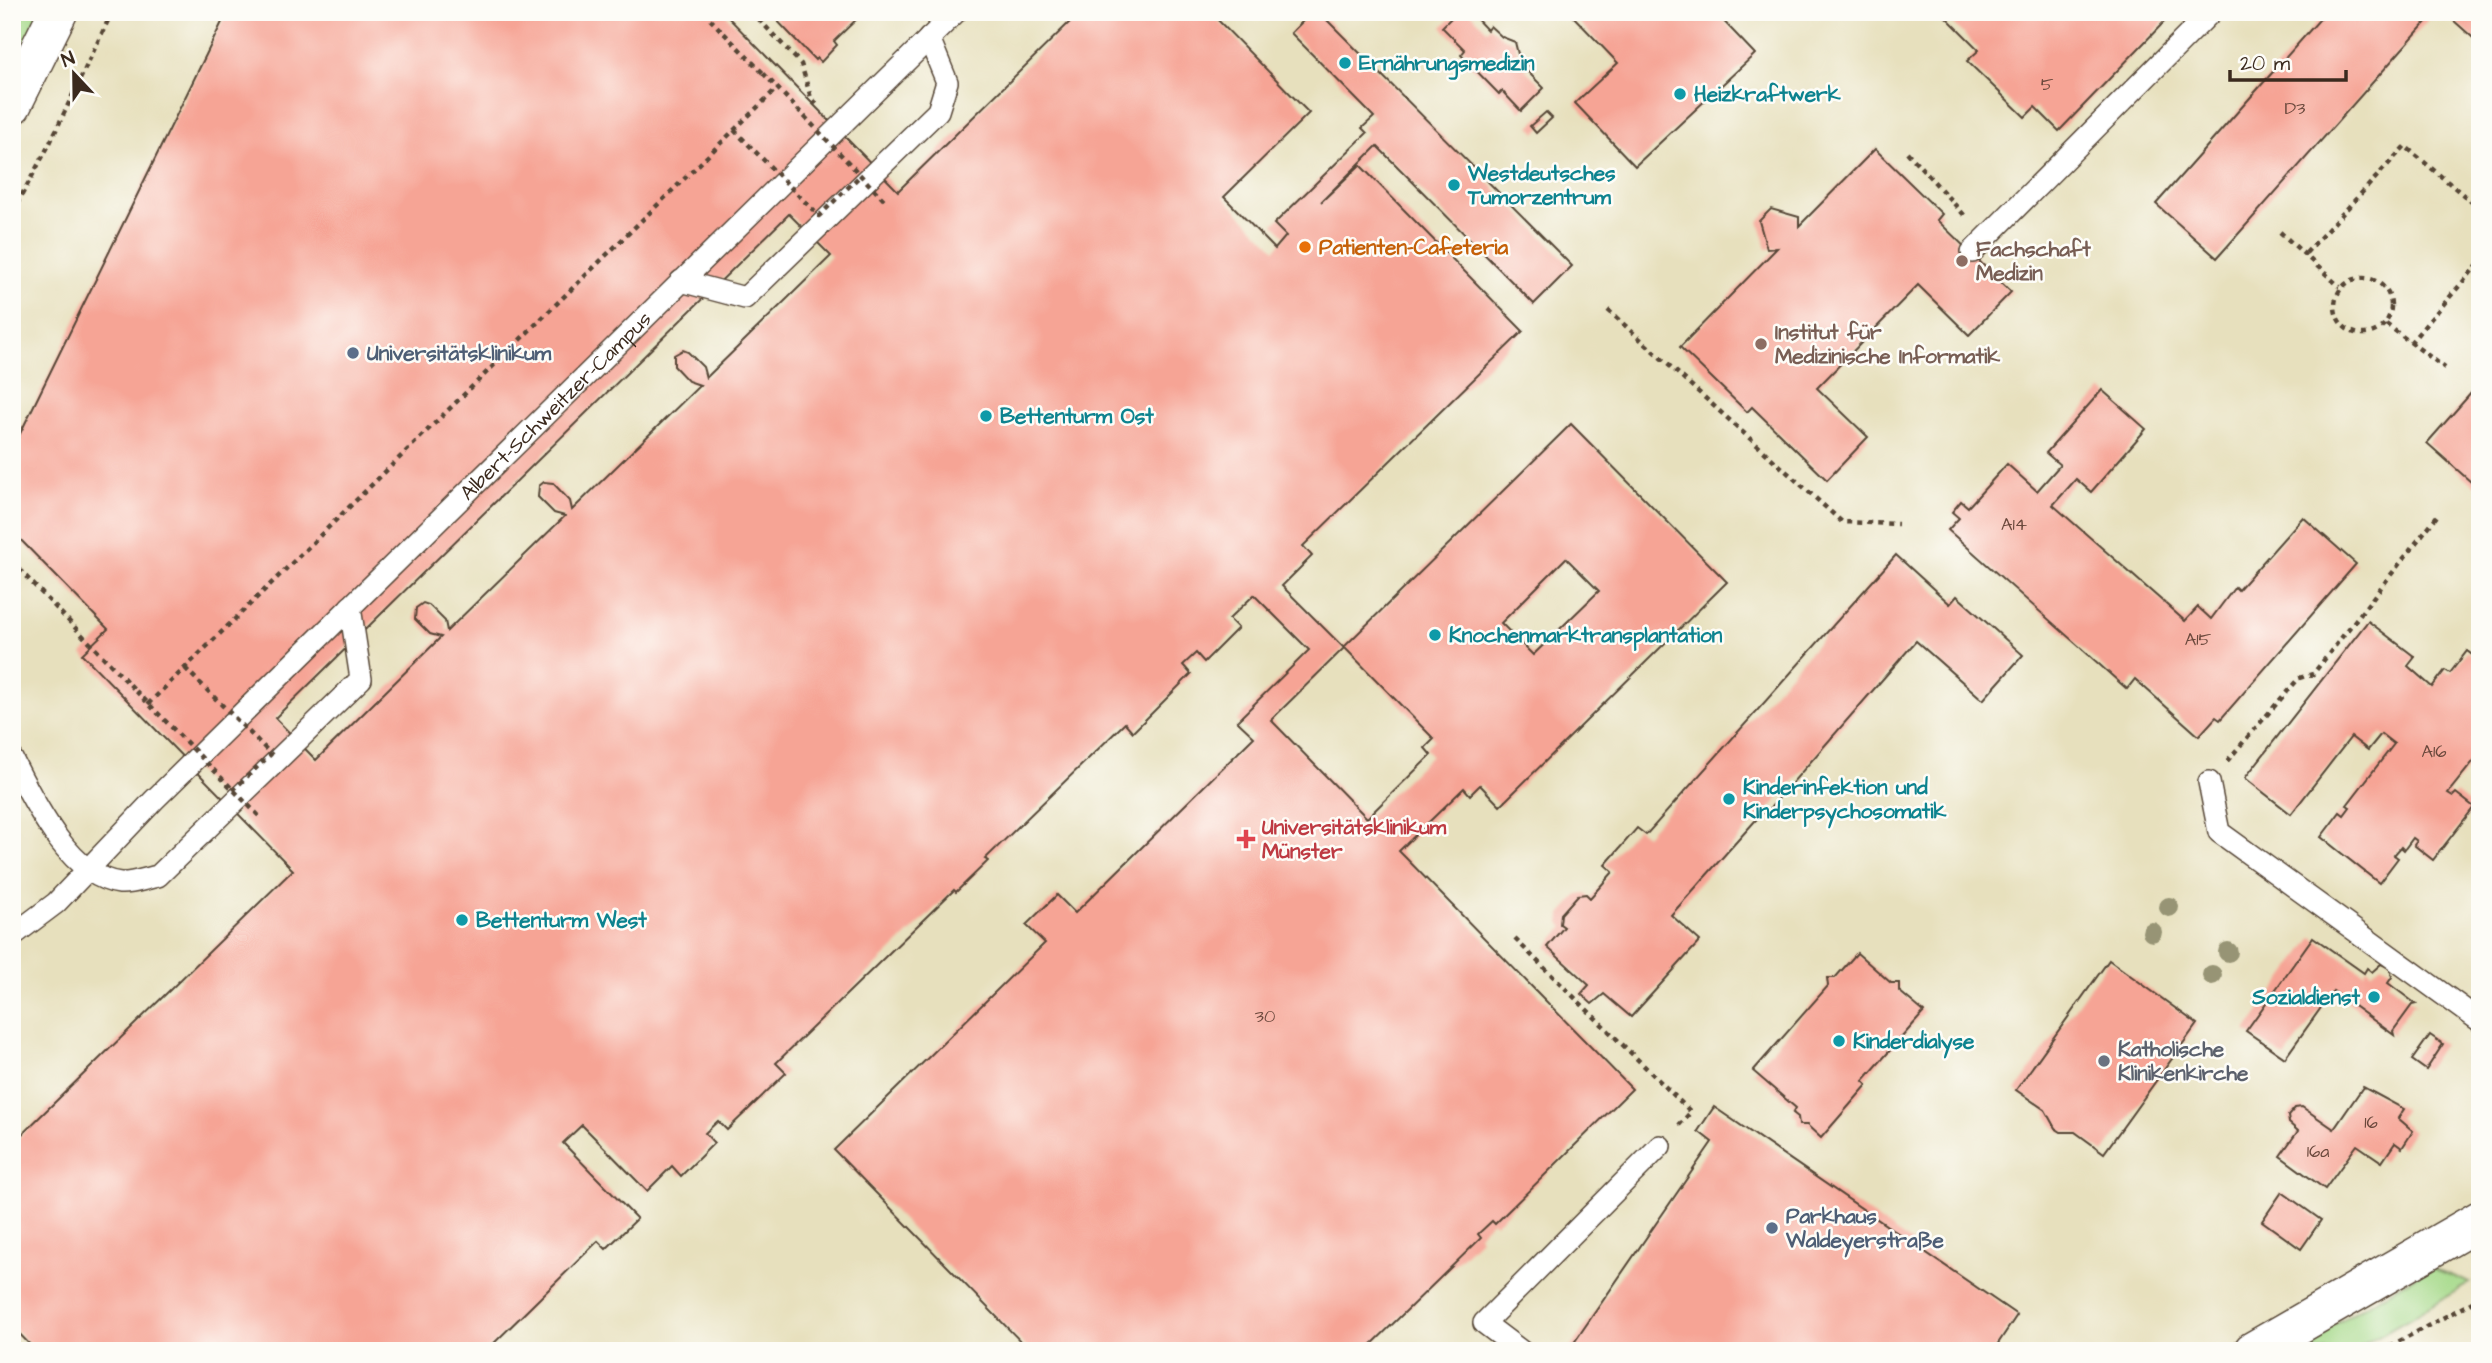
<svg xmlns="http://www.w3.org/2000/svg" width="2492" height="1363" viewBox="0 0 2492 1363" font-family="'Architects Daughter',sans-serif">
	<rect width="100%" height="100%" fill="#fdfcf7"/>
	<filter id="ink" filterUnits="userSpaceOnUse"><feTurbulence type="fractalNoise" baseFrequency=".0143" numOctaves="2"/><feDisplacementMap in="SourceGraphic" scale="14" xChannelSelector="R" yChannelSelector="G"/><feConvolveMatrix kernelMatrix="1 2 1 2 8 2 1 2 1" color-interpolation-filters="sRGB"/></filter>
	<filter id="wash" filterUnits="userSpaceOnUse"><feTurbulence type="fractalNoise" baseFrequency=".00686" numOctaves="4" result="noise"/><feDisplacementMap in="SourceGraphic" scale="28" xChannelSelector="R" yChannelSelector="G"/><feGaussianBlur stdDeviation="1.57" result="paint"/><feColorMatrix in="noise" values="0 0 0 0 0 0 0 0 0 0 0 0 0 0 0 0 0 1.4 0 .05"/><feComposite in="paint" operator="in"/></filter>
	<g filter="url(#wash)">
		<rect width="100%" height="100%" fill="#e7e0bd"/>
		<g fill="#a5d989" stroke="#708254" stroke-width="2">
			<path d="M17,12H44L12,77V27Z"/>
			<path d="M2430,1267L2470,1283L2352,1351H2289Z"/>
		</g>
		<g id="blocks">
			<g fill="#f6a495" fill-rule="evenodd">
				<path d="M227,12H723L898,191L1080,12H1210L1309,113L1224,197L1275,249L1286,236L1274,224L1367,133L1362,128L1374,117L1291,33L1312,12H1319L1572,266L1534,304L1377,146L1321,202L1360,165L1523,331L1303,546L1312,556L1282,586L1344,648L1271,720L1367,818L1431,755L1425,748L1434,739L1344,647L1571,424L1727,582L1500,806L1480,785L1470,795L1464,788L1399,851L1632,1089L1495,1224L1492,1221L1478,1234L1481,1238L1365,1351H1030L834,1150L1045,943L1026,925L1057,895L1075,913L1254,737L1237,721L1309,650L1254,595L1229,619L1238,628L1204,662L1196,653L1183,665L1191,674L1133,732L1125,723L985,859L988,861L956,892L954,890L776,1063L786,1073L727,1130L718,1121L705,1133L714,1143L681,1176L672,1166L647,1191L582,1125L563,1143L637,1219L606,1249L598,1241L486,1351H36L12,1326V1144L293,870L82,654L108,629L12,531V450ZM789,214L831,256L706,378L703,367L688,352L683,350L674,355V366L688,381L700,385L572,510L570,501L553,483L544,482L539,486L538,497L554,513L565,516L447,631L445,621L429,605L423,603L416,608L415,619L430,634L441,637L316,760L275,718ZM1566,558L1599,591L1533,655L1501,623Z"/>
				<path d="M769,12H864L834,41L837,45L821,62L817,58L815,60Z"/>
				<path d="M1457,12H1470L1487,30L1490,26L1502,37L1515,42L1518,54L1529,65L1525,69L1544,88L1521,111L1502,91L1499,94L1461,55L1465,50L1442,27Z"/>
				<path d="M1569,12H1715L1755,54L1635,166L1575,103L1618,63Z"/>
				<path d="M1941,12H2160L2167,19L2059,131L2035,107L2025,117L1967,61L1979,50Z"/>
				<path d="M2326,12H2435L2217,258L2156,204Z"/>
				<path d="M2444,12H2480V44Z"/>
				<path d="M1546,112L1552,118L1536,133L1530,126Z"/>
				<path d="M1875,149L1942,214L1937,220L2011,292L1969,335L1918,285L1817,388L1868,437L1827,480L1752,407L1747,412L1680,347L1777,248L1767,249L1759,221L1771,209L1799,217V226Z"/>
				<path d="M2480,383V490L2427,443Z"/>
				<path d="M2102,390L2146,429L2091,492L2076,479L2053,505L2185,621L2198,607L2211,619L2235,587L2238,590L2303,517L2356,564L2220,720L2216,717L2199,736L2135,679L2127,689L1948,530L1959,518L1952,512L1961,501L1968,507L2007,464L2037,491L2060,465L2046,453Z"/>
				<path d="M1896,555L1950,604L1957,596L2023,655L1983,700L1916,641L1765,814L1763,812L1671,915L1700,941L1631,1017L1604,994L1592,1004L1581,994L1589,985L1547,947L1564,927L1560,924L1561,914L1578,895L1586,894L1590,898L1613,872L1605,865L1637,828L1646,835Z"/>
				<path d="M2368,621L2415,657L2408,666L2432,687L2445,670L2450,673L2467,651L2480,661V753L2448,793L2453,796L2456,793L2474,807L2433,860L2414,845L2417,841L2413,838L2404,850L2401,847L2394,855L2398,858L2379,883L2321,837L2340,812L2344,815L2350,807L2347,805L2394,744L2381,734L2368,750L2351,737L2291,814L2245,778Z"/>
				<path d="M2313,937L2364,973L2367,968L2372,972L2381,964L2390,968L2392,977L2388,983L2416,1004L2412,1005L2393,1031L2394,1035L2333,991L2285,1058L2246,1031Z"/>
				<path d="M1857,953L1891,983H1899V991L1924,1012L1863,1081L1867,1085L1821,1138L1807,1125H1799L1798,1117L1793,1113L1796,1108L1753,1071L1828,986L1827,978H1835Z"/>
				<path d="M2109,960L2197,1024L2104,1153L2075,1132H2061L2055,1128L2045,1110L2016,1090Z"/>
				<path d="M2430,1035L2443,1044L2426,1070L2412,1060Z"/>
				<path d="M2363,1087L2404,1109L2398,1118L2413,1131L2402,1148L2395,1143L2382,1162L2357,1145L2325,1189L2280,1156L2298,1131L2289,1123L2288,1116L2295,1108L2302,1107L2334,1129Z"/>
				<path d="M1714,1107L2017,1315L1993,1351L1569,1350L1712,1142L1698,1131Z"/>
				<path d="M2282,1192L2321,1220L2301,1249L2262,1221Z"/>
			</g>
		</g>
	</g>
	<g filter="url(#ink)">
		<use href="#blocks" fill-opacity="0" stroke="#554536" stroke-width="2"/>
		<g fill="none" stroke-linecap="round" stroke-linejoin="round">
			<g stroke="#554536" stroke-width="24">
				<g id="service">
					<path d="M1972,252L2211,12"/>
					<path d="M681,281L745,298L938,111L947,82L929,38"/>
					<path d="M12,759C33,800 69,877 120,883C131,884 147,878 158,876L361,679L350,607"/>
					<path d="M2209,782L2219,832L2480,1021"/>
					<path id="s1" d="M12,936L56,903L154,800L956,12"/>
					<path d="M1521,1351L1484,1323L1660,1146"/>
				</g>
			</g>
			<g stroke="#554536" stroke-width="41">
				<path id="minor" d="M2253,1351L2480,1220"/>
			</g>
			<g stroke="#554536" stroke-width="41">
				<path id="tertiary" d="M12,105L58,12"/>
			</g>
			<g stroke="#554536" stroke-width="4.5" stroke-dasharray="5 5" stroke-linecap="butt">
				<path d="M703,12L763,73"/>
				<path d="M752,12L801,64L811,98L819,106"/>
				<path d="M1907,152L1967,218"/>
				<path d="M12,213L49,145L112,12"/>
				<path d="M2280,232L2340,287"/>
				<path d="M2306,253L2405,146L2480,209"/>
				<circle cx="2363" cy="306" r="28"/>
				<path d="M1608,310L1842,522L1898,524"/>
				<path d="M2386,324L2445,368"/>
				<path d="M2410,343L2480,262"/>
				<path d="M12,562L136,691"/>
				<path d="M148,704L777,88"/>
				<path d="M2227,761L2299,678L2313,674L2437,516"/>
				<path d="M1515,939L1691,1112L1679,1125"/>
				<path d="M2381,1351L2480,1298"/>
			</g>
			<use href="#service" stroke="#fff" stroke-width="21"/>
			<use href="#minor" stroke="#fff" stroke-width="38"/>
			<use href="#tertiary" stroke="#fff" stroke-width="38"/>
			<g stroke="#554536" stroke-width="4.5" stroke-dasharray="5 5" stroke-linecap="butt">
				<path d="M763,73L886,202"/>
				<path d="M734,130L819,216L861,175"/>
				<path d="M185,668L271,754L233,790"/>
				<path d="M136,691L259,816"/>
			</g>
		</g>
		<g fill="#979474">
			<circle cx="2169" cy="907" r="10"/>
			<circle cx="2152" cy="932" r="10"/>
			<circle cx="2228" cy="952" r="10"/>
			<circle cx="2212" cy="975" r="10"/>
		</g>
	</g>
	<g fill="#0f9aa8" stroke="#fdfcf7" stroke-width="2.5">
		<circle cx="1345" cy="63" r="7"/>
		<circle cx="1680" cy="94" r="7"/>
		<circle cx="1454" cy="185" r="7"/>
		<circle cx="986" cy="416" r="7"/>
		<circle cx="1435" cy="635" r="7"/>
		<circle cx="1729" cy="799" r="7"/>
		<circle cx="462" cy="920" r="7"/>
		<circle cx="2374" cy="997" r="7"/>
		<circle cx="1839" cy="1041" r="7"/>
	</g>
	<circle fill="#e8710a" stroke="#fdfcf7" stroke-width="2.5" cx="1305" cy="247" r="7"/>
	<g fill="#8d6e63" stroke="#fdfcf7" stroke-width="2.5">
		<circle cx="1962" cy="261" r="7"/>
		<circle cx="1761" cy="344" r="7"/>
	</g>
	<g fill="#5c6f8a" stroke="#fdfcf7" stroke-width="2.5">
		<circle cx="353" cy="353" r="7"/>
		<circle cx="1772" cy="1228" r="7"/>
	</g>
	<path fill="#e0444e" stroke="#fdfcf7" stroke-width="2.5" d="M1242.5 828.5h7v7h7v7h-7v7h-7v-7h-7v-7h7z"/>
	<circle fill="#6b7280" stroke="#fdfcf7" stroke-width="2.5" cx="2104" cy="1061" r="7"/>
	<g text-anchor="middle" dominant-baseline="central" stroke-width="5" stroke-linejoin="round" paint-order="stroke">
		<g font-size="18" fill="#6a483c">
			<text x="2047" y="84">5</text>
			<text x="2295" y="108">D3</text>
			<text x="2014" y="524">A14</text>
			<text x="2198" y="639">A15</text>
			<text x="2434" y="751">A16</text>
			<text x="1265" y="1016">30</text>
			<text x="2371" y="1122">16</text>
			<text x="2318" y="1151">16a</text>
		</g>
		<g font-size="21" font-weight="bold" fill="#0d838f" stroke="#fdfcf7" text-anchor="start">
			<text x="1359" y="63">Ernährungsmedizin</text>
			<text x="1694" y="94">Heizkraftwerk</text>
			<text x="1468" y="173">Westdeutsches<tspan x="1468" dy="24">Tumorzentrum</tspan></text>
			<text x="1000" y="416">Bettenturm Ost</text>
			<text x="1449" y="635">Knochenmarktransplantation</text>
			<text x="1743" y="787">Kinderinfektion und<tspan x="1743" dy="24">Kinderpsychosomatik</tspan></text>
			<text x="476" y="920">Bettenturm West</text>
			<text x="2360" y="997" text-anchor="end">Sozialdienst</text>
			<text x="1853" y="1041">Kinderdialyse</text>
		</g>
		<g font-size="21" font-weight="bold" fill="#c56008" stroke="#fdfcf7" text-anchor="start">
			<text x="1319" y="247">Patienten-Cafeteria</text>
		</g>
		<g font-size="21" font-weight="bold" fill="#785e54" stroke="#fdfcf7" text-anchor="start">
			<text x="1976" y="249">Fachschaft<tspan x="1976" dy="24">Medizin</tspan></text>
			<text x="1775" y="332">Institut für<tspan x="1775" dy="24">Medizinische Informatik</tspan></text>
		</g>
		<g font-size="21" font-weight="bold" fill="#4e5e75" stroke="#fdfcf7" text-anchor="start">
			<text x="367" y="353">Universitätsklinikum</text>
			<text x="1786" y="1216">Parkhaus<tspan x="1786" dy="24">Waldeyerstraße</tspan></text>
		</g>
		<g font-size="21" fill="#3b2a1e" stroke="#fdfcf7">
			<text stroke="none"><textPath href="#s1" startOffset="760">Albert-Schweitzer-Campus</textPath></text>
		</g>
		<g font-size="21" font-weight="bold" fill="#be3a42" stroke="#fdfcf7" text-anchor="start">
			<text x="1262" y="827">Universitätsklinikum<tspan x="1262" dy="24">Münster</tspan></text>
		</g>
		<g font-size="21" font-weight="bold" fill="#5b616d" stroke="#fdfcf7" text-anchor="start">
			<text x="2118" y="1049">Katholische<tspan x="2118" dy="24">Klinikenkirche</tspan></text>
		</g>
	</g>
	<rect width="2492" height="1363" fill="none" stroke="#fdfcf7" stroke-width="42"/>
	<g transform="translate(74 74) rotate(338)" stroke="#fdfcf7" stroke-width="5" paint-order="stroke">
	<path d="M0-5L12 26L0 18L-12 26Z" fill="#3b2a1e"/>
	<text y="-10" font-size="19" font-weight="bold" text-anchor="middle" fill="#3b2a1e">N</text>
	</g>
	<path d="M2230 70v10h116v-10" fill="none" stroke="#3b2a1e" stroke-width="3.5"/>
	<text x="2240" y="70" font-size="21" fill="#3b2a1e" stroke="#fdfcf7" stroke-width="5" paint-order="stroke">20 m</text>
</svg>
